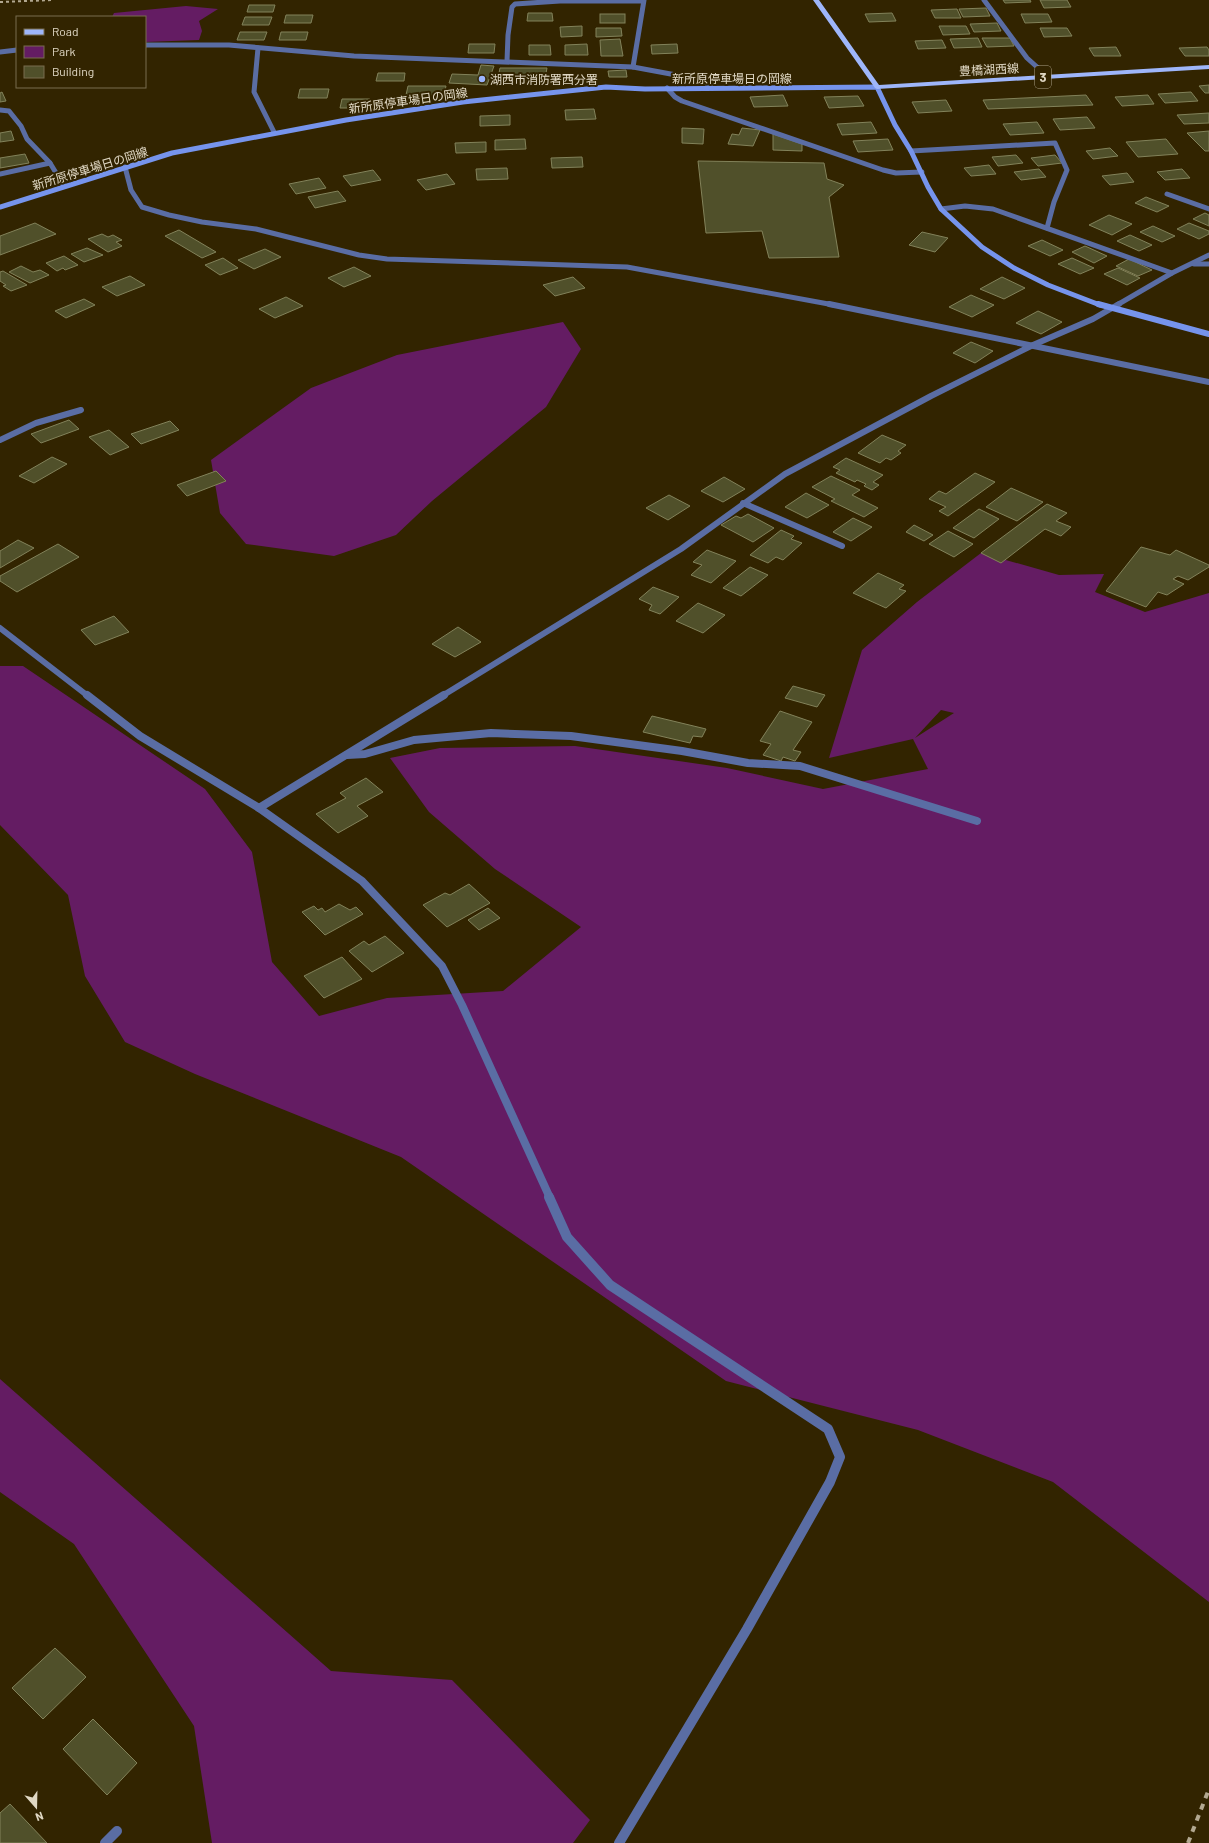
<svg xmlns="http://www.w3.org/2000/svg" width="1209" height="1843" viewBox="0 0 1209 1843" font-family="Barlow,'Noto Sans JP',sans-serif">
	<rect width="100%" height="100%" fill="#322400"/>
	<g fill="#641c63" fill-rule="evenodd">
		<path d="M186,6L218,9L199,21L202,31L199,40L145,42V17H112L114,13Z"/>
		<path d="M563,322L581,349L546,407L432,501L396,535L334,556L246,544L220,513L211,460L311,388L397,355Z"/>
		<path d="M981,553L1059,575L1104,574L1095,592L1145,612L1209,593V1602L1053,1482L918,1430L726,1381L401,1157L195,1074L125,1042L85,976L68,895L0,825V666H23L205,789L252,852L272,962L319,1016L387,998L503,991L581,927L495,869L429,812L390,758L440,748L575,746L727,768L823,789L928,769L913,739L829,758L862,650L917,602ZM941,710L954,713L915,738Z"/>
		<path d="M0,1379L331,1671L452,1680L590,1820L573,1843H212L194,1726L74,1544L0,1492Z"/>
	</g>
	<g fill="#50502a" stroke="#82825a">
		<path d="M1003,0H1030L1031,2L1005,3Z"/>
		<path d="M1040,0H1067L1071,7L1044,8Z"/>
		<path d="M249,5H275L273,12H247Z"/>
		<path d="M986,8L990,16L963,17L959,9Z"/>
		<path d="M957,9L961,18H935L931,10Z"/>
		<path d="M528,13H552L553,21H527Z"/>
		<path d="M892,13L896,21L869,22L865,14Z"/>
		<rect x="600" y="14" width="25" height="9"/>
		<path d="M1021,14H1048L1052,22L1025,23Z"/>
		<path d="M286,15H313L311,23H284Z"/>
		<path d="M245,17H272L269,25H242Z"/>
		<path d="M997,23L1001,31L974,32L970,24Z"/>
		<path d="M582,26V36L561,37L560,27Z"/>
		<path d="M939,26H966L970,34L943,35Z"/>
		<path d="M596,28H621L622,36L596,37Z"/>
		<path d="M1040,28H1067L1072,36L1044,37Z"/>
		<path d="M240,32H267L264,40H237Z"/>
		<path d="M281,32H308L306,40H279Z"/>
		<path d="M978,38L982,47L954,48L950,39Z"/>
		<path d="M982,38H1010L1014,46L987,47Z"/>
		<path d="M620,39L623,56H601L600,40Z"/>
		<path d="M942,40L946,48L918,49L915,41Z"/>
		<path d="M469,44H495L494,53H468Z"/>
		<path d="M587,44L588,55H565V45Z"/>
		<path d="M677,44L678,53L652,54L651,45Z"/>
		<path d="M529,45H550L551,55H529Z"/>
		<path d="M1116,47L1121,56H1094L1089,48Z"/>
		<path d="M1207,47L1209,50V56H1185L1179,48Z"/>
		<path d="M481,65L494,66L487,85L449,83L452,74L478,75Z"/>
		<path d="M500,68H547L544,84L497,83Z"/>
		<path d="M626,70L627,77H609L608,71Z"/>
		<path d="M378,73H405L404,81H376Z"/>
		<path d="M1209,85V93H1205L1199,86Z"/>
		<path d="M408,86H446L444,95H406Z"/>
		<path d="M300,89H329L327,98H298Z"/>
		<path d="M2,92L6,101L0,102V93Z"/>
		<path d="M1191,92L1198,101L1165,103L1158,94Z"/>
		<path d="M783,95L788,106L754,107L750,97Z"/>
		<path d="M1086,95L1093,105L988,109L983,100Z"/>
		<path d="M1148,95L1154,104L1122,106L1115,97Z"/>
		<path d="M858,96L864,106L829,108L824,97Z"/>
		<path d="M342,99H370L368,108H340Z"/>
		<path d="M946,100L952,111L918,113L912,102Z"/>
		<path d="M594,109L596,119L566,120L565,110Z"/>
		<path d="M1209,113V123L1184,124L1177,115Z"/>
		<path d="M510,115V125L480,126V116Z"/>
		<path d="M1087,117L1095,128L1060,130L1053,119Z"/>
		<path d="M871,122L877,133L842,135L837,124Z"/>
		<path d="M1037,122L1044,133L1010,135L1003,124Z"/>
		<path d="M682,128L704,129L703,144L682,143Z"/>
		<path d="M742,128L760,130L753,146L728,144L732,134L739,135Z"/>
		<path d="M11,131L14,140L0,142V133Z"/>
		<path d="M1209,131V151H1205L1187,133Z"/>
		<path d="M773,134L802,144V151L773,150Z"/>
		<path d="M525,139L526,149L495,150V140Z"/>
		<path d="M888,139L893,150L858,152L853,141Z"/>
		<path d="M1166,139L1178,154L1138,157L1126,142Z"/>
		<path d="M486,142V152L456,153L455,143Z"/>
		<path d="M1110,148L1118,156L1093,159L1086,151Z"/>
		<path d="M25,154L29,163L0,168V158Z"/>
		<path d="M1016,155L1023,163L998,166L992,157Z"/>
		<path d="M1055,155L1062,163L1038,166L1031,158Z"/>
		<path d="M582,157L583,167L552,168L551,158Z"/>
		<path d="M698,161L824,163L827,179L844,185L829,197L839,257L769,258L762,231L706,233Z"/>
		<path d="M989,165L996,174L971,176L964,168Z"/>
		<path d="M507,168L508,179L477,180L476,169Z"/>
		<path d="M1039,169L1046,177L1021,180L1014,172Z"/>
		<path d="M1182,169L1190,178L1165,180L1157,172Z"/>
		<path d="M373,170L381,180L351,186L343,176Z"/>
		<path d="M1127,173L1134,182L1110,185L1102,176Z"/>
		<path d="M447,174L455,184L426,190L417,180Z"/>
		<path d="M319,178L326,188L296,194L289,184Z"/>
		<path d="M338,191L346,201L315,208L308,197Z"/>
		<path d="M1146,197L1169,206L1157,212L1135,203Z"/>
		<path d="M1205,213L1209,215V226L1193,219Z"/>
		<path d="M1109,215L1132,224L1112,235L1089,225Z"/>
		<path d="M35,223L56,234L0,255V236Z"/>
		<path d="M1189,223L1209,231V234L1199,239L1177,229Z"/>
		<path d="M1153,226L1175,236L1162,242L1140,232Z"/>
		<path d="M179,230L216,252L202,258L165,236Z"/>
		<path d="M922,232L948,238L935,252L909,245Z"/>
		<path d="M102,234L108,237L113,235L122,240L116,242L122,246L108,252L88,239Z"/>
		<path d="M1130,235L1152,245L1139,251L1117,241Z"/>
		<path d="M1042,240L1063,250L1050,256L1028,246Z"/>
		<path d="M1085,246L1107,256L1094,263L1072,252Z"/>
		<path d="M87,248L103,255L84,262L71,254Z"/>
		<path d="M265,249L281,257L254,269L238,260Z"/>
		<path d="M64,256L78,265L65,270L63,268L57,271L46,263Z"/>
		<path d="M223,258L238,268L220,275L205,265Z"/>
		<path d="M1072,258L1094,268L1080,274L1058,264Z"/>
		<path d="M1129,259L1152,270L1138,276L1116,266Z"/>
		<path d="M21,266L33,272L40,270L49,275L30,283L9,272Z"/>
		<path d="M354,267L371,276L344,287L328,278Z"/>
		<path d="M1118,268L1140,278L1127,285L1104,274Z"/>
		<path d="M3,271L27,285L11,291L3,286L6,285L0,281V272Z"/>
		<path d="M130,276L145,285L117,296L102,287Z"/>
		<path d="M573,277L585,288L555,296L543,285Z"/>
		<path d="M1002,277L1025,288L1004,299L980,289Z"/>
		<path d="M971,295L994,305L972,317L949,307Z"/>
		<path d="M286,297L303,306L275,318L259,309Z"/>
		<path d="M84,299L95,305L66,318L55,311Z"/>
		<path d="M1038,311L1062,322L1041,334L1016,323Z"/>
		<path d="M971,342L993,351L975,363L953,353Z"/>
		<path d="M69,420L79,429L41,443L31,434Z"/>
		<path d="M170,421L179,430L141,444L131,434Z"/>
		<path d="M109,430L129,447L110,455L89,437Z"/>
		<path d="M882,435L906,445L898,451L901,453L891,460L886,458L880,463L858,453Z"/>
		<path d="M52,457L67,464L34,483L19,476Z"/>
		<path d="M846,458L883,475L873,482L879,485L872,490L864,486L866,484L857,480L855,482L836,473L840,470L833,467Z"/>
		<path d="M216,471L226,481L187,496L177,485Z"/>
		<path d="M975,473L995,482L948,516L939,511L946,507L929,499L939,491L946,494Z"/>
		<path d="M831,476L860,490L852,495L878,508L864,517L831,501L835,499L812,487Z"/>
		<path d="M724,477L745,489L723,502L701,491Z"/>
		<path d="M1011,488L1043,502L1017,521L986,507Z"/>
		<path d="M806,493L829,505L807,518L785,507Z"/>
		<path d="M669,495L690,506L668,520L646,508Z"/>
		<path d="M1047,504L1067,513L1056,521L1071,527L1061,536L1045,529L1001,563L981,553Z"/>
		<path d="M979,509L999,519L974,538L953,528Z"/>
		<path d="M748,514L774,528L753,542L721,525L736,516L741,518Z"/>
		<path d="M853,518L872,527L851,541L833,532Z"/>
		<path d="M914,525L933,535L924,541L906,532Z"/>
		<path d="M781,530L794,536L791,539L802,543L783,560L776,557L768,563L750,555Z"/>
		<path d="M948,531L973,544L954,557L929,544Z"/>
		<path d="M18,540L34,548L0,568V551Z"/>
		<path d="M58,544L79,557L17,592L0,581V576Z"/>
		<path d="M1141,547L1170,555L1176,550L1209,565V567L1188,580L1178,576L1173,579L1184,584L1167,595L1158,592L1146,607L1106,591Z"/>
		<path d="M707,550L736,561L711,583L691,575L702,565L693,562Z"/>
		<path d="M750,567L768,575L741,596L723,588Z"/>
		<path d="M878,573L904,585L899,589L906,591L886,608L853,593Z"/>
		<path d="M653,587L679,597L660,614L649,610L652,605L639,599Z"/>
		<path d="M698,603L725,615L703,633L676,621Z"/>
		<path d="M114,616L129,632L95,645L81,630Z"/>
		<path d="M458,627L481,642L455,657L432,644Z"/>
		<path d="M793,686L825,695L817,707L785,698Z"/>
		<path d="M780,711L812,722L793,750L801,752L795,761L783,757L781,761L763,755L771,744L760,741Z"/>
		<path d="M652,716L706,729L702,737L693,736L690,743L643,732Z"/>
		<path d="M366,778L383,792L357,806L368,816L338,833L316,814L346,798L340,793Z"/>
		<path d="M469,884L490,903L447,927L423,905L445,893L450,895Z"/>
		<path d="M339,904L350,910L356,907L363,914L325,935L302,912L314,906L318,910L322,908L325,912Z"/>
		<path d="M488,908L500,918L479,930L468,920Z"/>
		<path d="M385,936L404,953L372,972L349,951L364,941L369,945Z"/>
		<path d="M342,957L362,979L324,998L304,976Z"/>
		<path d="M55,1648L86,1677L43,1719L12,1688Z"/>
		<path d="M93,1719L137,1763L107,1795L63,1749Z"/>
		<path d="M10,1804L47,1843H0V1813Z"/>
	</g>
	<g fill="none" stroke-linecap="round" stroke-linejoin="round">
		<g stroke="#5a6da4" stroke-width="5">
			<path d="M984,0L1027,58L1047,76"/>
			<path d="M145,45H229L354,56L633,67L703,80L712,88"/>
			<path d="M258,48L254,92L274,132"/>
			<path d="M0,52L17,50"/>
			<path d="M507,61L508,35L512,7L515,4L560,1H643"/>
			<path d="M633,67L644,0"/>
			<path d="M667,88L675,97L682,101L883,170L896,173L922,172"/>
			<path d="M0,110L9,111L21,126L27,139L50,163L64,186"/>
			<path d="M911,151L1055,143L1067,170L1054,202L1047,228"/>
			<path d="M125,167L131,190L142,207L169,215L202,222L256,229L359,255L387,259L627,267L834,305"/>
			<path d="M0,174L50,163"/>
			<path d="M1167,194L1209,209"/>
			<path d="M941,209L965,206L993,209L1172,273"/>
			<path d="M1194,264H1209"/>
			<path d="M1117,305L1172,273L1209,255"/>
		</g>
		<g stroke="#5a6da4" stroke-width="6">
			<path d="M829,304L1209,382"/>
			<path d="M0,440L36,423L81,410"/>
			<path d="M743,503L842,546"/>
			<path d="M0,628L88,696"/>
			<path d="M442,696L681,549L785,474L931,396L1033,345L1093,319L1119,304"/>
		</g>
		<g stroke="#5a6da4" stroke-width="8">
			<path d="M87,695L140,736L259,808L362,881L442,966L462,1005L550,1198"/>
			<path d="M347,755L365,754L414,740L491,733L571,736L682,751L748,763L800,766L977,821"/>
			<path d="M259,808L444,695"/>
		</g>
		<g stroke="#5a6da4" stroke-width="10">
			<path d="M549,1197L567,1237L610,1285L828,1429L840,1457L830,1482L747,1629L619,1843"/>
			<path d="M105,1843L117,1831"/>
		</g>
		<path stroke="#7694ec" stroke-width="5" d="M0,207L172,153L346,120L463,102L606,87L645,89L877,87L895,125L911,151L928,187L941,209L982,247L1014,268L1048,285L1100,305"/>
		<path stroke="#7694ec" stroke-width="6" d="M1098,304L1209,334"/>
		<path fill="#9eb6fa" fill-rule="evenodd" d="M813,0H819L879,85L1209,65V69L877,89L875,88Z"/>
		<path stroke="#b2a890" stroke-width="2" stroke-dasharray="3 3" stroke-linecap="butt" d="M0,2L53,0"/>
		<path stroke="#b2a890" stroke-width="4" stroke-dasharray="6 6" stroke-linecap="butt" d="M1188,1843L1209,1789"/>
	</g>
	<circle fill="#9bb5fd" stroke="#322400" stroke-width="1.5" cx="482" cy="79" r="4"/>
	<g text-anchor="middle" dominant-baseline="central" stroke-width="4" stroke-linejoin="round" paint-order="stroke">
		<g font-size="12" fill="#e0d8c4" stroke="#322400">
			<text transform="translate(989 69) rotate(-3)">豊橋湖西線</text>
			<text x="732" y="78">新所原停車場日の岡線</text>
			<text transform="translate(408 100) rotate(-8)">新所原停車場日の岡線</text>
			<text transform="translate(90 168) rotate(-17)">新所原停車場日の岡線</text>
		</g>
		<g font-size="12" fill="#e0d8c4" stroke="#322400" text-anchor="start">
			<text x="490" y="79">湖西市消防署西分署</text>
		</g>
		<rect fill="#322400" stroke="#aca289" stroke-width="1" x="1035" y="66" width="16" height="22" rx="3"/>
		<g font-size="13" font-weight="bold" fill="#e0d8c4">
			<text x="1043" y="77">3</text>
		</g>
	</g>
	<rect x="16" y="16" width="130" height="72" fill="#322400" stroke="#786c4e"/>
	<rect x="24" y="29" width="20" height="6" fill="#9eb6fa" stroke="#786c4e"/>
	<text x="52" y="36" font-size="12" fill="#e0d8c4">Road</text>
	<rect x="24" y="46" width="20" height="12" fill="#641c63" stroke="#786c4e"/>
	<text x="52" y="56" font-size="12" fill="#e0d8c4">Park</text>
	<rect x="24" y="66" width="20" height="12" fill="#50502a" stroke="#786c4e"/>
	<text x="52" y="76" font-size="12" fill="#e0d8c4">Building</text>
	<g transform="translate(36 1807) rotate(160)" stroke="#322400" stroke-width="3" paint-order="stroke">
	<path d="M0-3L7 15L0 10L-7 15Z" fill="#e0d8c4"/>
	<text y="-6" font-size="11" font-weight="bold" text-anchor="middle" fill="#e0d8c4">N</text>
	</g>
</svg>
